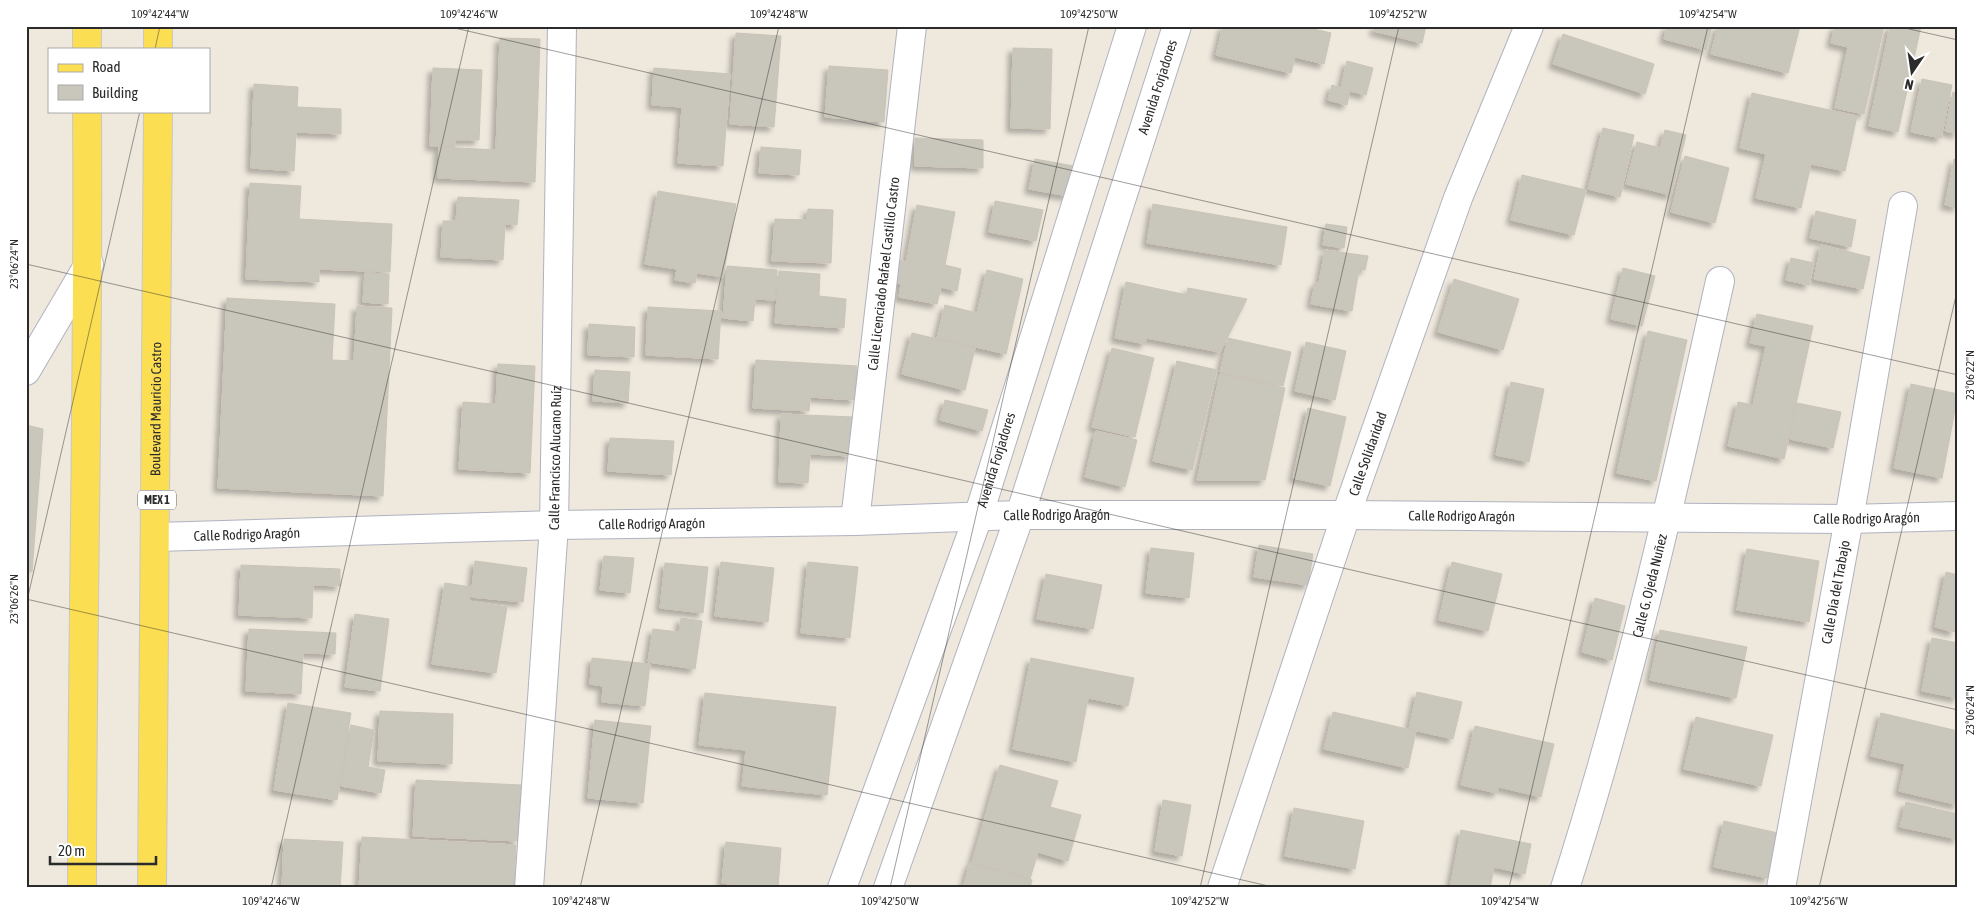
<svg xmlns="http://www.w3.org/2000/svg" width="1984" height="914" viewBox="0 0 1984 914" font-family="'Asap Condensed',sans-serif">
	<defs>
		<filter id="shadow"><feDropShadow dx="-4.5" dy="4.5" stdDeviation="2.5" flood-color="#0004"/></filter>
	</defs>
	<rect width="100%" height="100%" fill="#eee8dd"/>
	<g fill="#c9c6bb" stroke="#cac4b6" filter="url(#shadow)">
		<path d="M1223,26H1301L1331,33L1324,64L1295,57L1291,73L1216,55Z"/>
		<path d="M1375,26H1426L1422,43L1374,31Z"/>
		<path d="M1667,26H1712L1706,50L1664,39Z"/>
		<path d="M1718,26H1800L1788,73L1711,54Z"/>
		<path d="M1835,26H1884L1864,114L1835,108L1848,47L1831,43Z"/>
		<path d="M1890,26H1921L1898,132L1869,126Z"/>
		<path d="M736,33L781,36L774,127L730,124Z"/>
		<path d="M1563,34L1654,64L1645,94L1553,64Z"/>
		<path d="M500,38L540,39L535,182L438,178L439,147L496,150Z"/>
		<path d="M1013,48L1052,49L1050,129L1011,128Z"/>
		<path d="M1347,61L1373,68L1366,95L1350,91L1347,105L1328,100L1332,85L1341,88Z"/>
		<path d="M829,66L888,70L884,122L825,117Z"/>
		<path d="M433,68L482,70L479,140H455V147L430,146Z"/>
		<path d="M654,68L730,74L723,166L678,163L682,107L652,105Z"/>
		<path d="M1922,79L1952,85L1941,138L1911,132Z"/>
		<path d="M254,84L298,87L297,107L341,109V134L296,132L294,171L251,168Z"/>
		<path d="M1953,92L1958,93V134L1945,131Z"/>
		<path d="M1752,93L1857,116L1845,171L1811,164L1801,208L1756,198L1766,154L1740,148Z"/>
		<path d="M1603,128L1634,135L1620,197L1588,189Z"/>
		<path d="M1665,130L1686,135L1671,195L1626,184L1637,142L1660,148Z"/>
		<path d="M915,138L983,140V168L915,166Z"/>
		<path d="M761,147L801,150L799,175L759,173Z"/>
		<path d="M1685,156L1729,168L1715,223L1671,212Z"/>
		<path d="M1035,159L1074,166L1068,196L1029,189Z"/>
		<path d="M1954,159L1958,160V207L1945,205Z"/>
		<path d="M1522,175L1586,190L1574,235L1511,220Z"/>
		<path d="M250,183L301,186L299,219L392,224L390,272L319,269V282L246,279Z"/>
		<path d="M658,191L736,204L723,277L697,273L695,283L675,280L677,269L645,264Z"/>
		<path d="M458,197L519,200L517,225L505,224L503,260L441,257L443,221H456Z"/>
		<path d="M995,201L1043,210L1036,241L989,232Z"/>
		<path d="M1153,204L1287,227L1281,265L1147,243Z"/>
		<path d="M917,205L955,212L945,265L961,269L957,291L941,287L937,304L899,297L901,284L894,282L899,260L906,262Z"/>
		<path d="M808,209L833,210L831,263L772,261L775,219L807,220Z"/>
		<path d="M1816,211L1856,220L1851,247L1810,238Z"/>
		<path d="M1326,224L1347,227L1344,248L1323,245Z"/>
		<path d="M1821,245L1870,257L1863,289L1814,279Z"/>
		<path d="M1325,250L1368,256L1365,270L1359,269L1352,311L1311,304L1315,283H1319Z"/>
		<path d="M1791,258L1814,263L1809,285L1786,280Z"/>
		<path d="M727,266L777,270L775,300L755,299L753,321L723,318Z"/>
		<path d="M1623,268L1655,276L1642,326L1611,319Z"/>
		<path d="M987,270L1023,279L1006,354L937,338L945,305L977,313Z"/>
		<path d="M779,271L820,274L819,296L846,299L844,328L775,323Z"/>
		<path d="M365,273L389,274L388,304L363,302Z"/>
		<path d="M1454,279L1519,299L1503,350L1438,332Z"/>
		<path d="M1126,282L1187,295L1188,288L1247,299L1220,352L1146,338L1145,344L1115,338Z"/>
		<path d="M227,298L335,304L332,360L354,361L357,306L392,308L383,496L218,488Z"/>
		<path d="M648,307L721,311L718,359L646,355Z"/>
		<path d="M1757,314L1813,326L1784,459L1728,446L1738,402L1753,405L1766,346L1750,343Z"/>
		<path d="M589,324L635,327L634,357L588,355Z"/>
		<path d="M1648,331L1687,340L1656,481L1617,473Z"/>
		<path d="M912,333L975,348L965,390L902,374Z"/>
		<path d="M1228,338L1291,352L1283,386L1220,372Z"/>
		<path d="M1306,342L1346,351L1335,400L1295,391Z"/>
		<path d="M1112,348L1154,358L1135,437L1092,427Z"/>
		<path d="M756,360L857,366L855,400L810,397L809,411L753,408Z"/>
		<path d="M1177,361L1217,370L1192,470L1153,461Z"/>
		<path d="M498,364L535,366L530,473L459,469L463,402L496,404Z"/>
		<path d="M595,370L630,372L628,403L593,401Z"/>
		<path d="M1220,374L1285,388L1265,480H1197Z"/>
		<path d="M1511,382L1544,389L1529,462L1496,455Z"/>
		<path d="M1911,384L1958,394L1942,478L1894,468Z"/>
		<path d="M945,400L988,410L982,431L940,420Z"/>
		<path d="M1797,403L1841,412L1833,448L1790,439Z"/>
		<path d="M1308,408L1346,417L1330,486L1293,478Z"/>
		<path d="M781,414L853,417L851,456L810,454L808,483L779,482Z"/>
		<path d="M26,425L43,429L32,572L26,570Z"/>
		<path d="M1096,431L1137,440L1125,487L1085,477Z"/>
		<path d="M610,438L674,441L671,475L608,471Z"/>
		<path d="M1259,545L1313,554L1308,585L1254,577Z"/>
		<path d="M1151,548L1194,553L1189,598L1146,593Z"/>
		<path d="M1747,549L1819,561L1809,622L1737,610Z"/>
		<path d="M604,556L634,558L630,593L600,590Z"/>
		<path d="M475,561L527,568L523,602L471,597Z"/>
		<path d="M721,562L774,568L768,622L715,616Z"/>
		<path d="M808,562L858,567L850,638L801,633Z"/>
		<path d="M1452,562L1502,574L1488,631L1439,620Z"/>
		<path d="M665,563L708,567L703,613L660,608Z"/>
		<path d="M241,565L340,569V586L313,585L312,618L239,615Z"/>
		<path d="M1946,572L1958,575V611L1954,632L1935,627Z"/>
		<path d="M1046,574L1102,585L1093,629L1037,619Z"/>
		<path d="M445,583L471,587L469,601L507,607L496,673L432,664Z"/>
		<path d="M1595,598L1625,606L1612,660L1582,652Z"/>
		<path d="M355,614L389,619L380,691L345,687Z"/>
		<path d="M681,618L702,621L695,669L648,662L653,629L679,632Z"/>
		<path d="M249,629L336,633L335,654L303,653L301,694L246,691Z"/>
		<path d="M1660,630L1747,647L1736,698L1650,680Z"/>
		<path d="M1932,638L1958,643L1954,666L1958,667V698L1922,691Z"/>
		<path d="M592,658L650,664L645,706L602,702L603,686L590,684Z"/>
		<path d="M1031,658L1134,678L1128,706L1088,698L1076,762L1013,749Z"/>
		<path d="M1417,692L1462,702L1453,739L1409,729Z"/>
		<path d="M705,693L836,707L827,795L742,786L746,750L699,745Z"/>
		<path d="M288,703L351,713L337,800L274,790Z"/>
		<path d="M380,711L453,714L452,764L378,761Z"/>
		<path d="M1333,712L1416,731L1408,768L1324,749Z"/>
		<path d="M1881,713L1958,731V805L1899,791L1905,764L1871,756Z"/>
		<path d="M1696,717L1773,735L1761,786L1684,769Z"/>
		<path d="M595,720L651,726L643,803L588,798Z"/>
		<path d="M351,725L374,730L368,767L385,770L381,793L341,786Z"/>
		<path d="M1475,726L1554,744L1541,797L1499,787L1497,793L1461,785Z"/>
		<path d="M1000,765L1058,781L1050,807L1081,815L1068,861L1038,852L1030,879L972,862Z"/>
		<path d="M416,780L521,785L518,841L413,836Z"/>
		<path d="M1163,800L1191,805L1182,856L1155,851Z"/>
		<path d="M1906,802L1958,814V839L1900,827Z"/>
		<path d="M1294,808L1364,821L1355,869L1285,856Z"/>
		<path d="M1724,821L1778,833L1768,878L1714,867Z"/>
		<path d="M1461,830L1531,844L1525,874L1494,867L1490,888H1450Z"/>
		<path d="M362,837L516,845L514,888H359Z"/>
		<path d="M284,839L343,842L340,888H282Z"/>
		<path d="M726,842L781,848L778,888H737V885L722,883Z"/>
		<path d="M970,863L1032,880L1030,888H963Z"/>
	</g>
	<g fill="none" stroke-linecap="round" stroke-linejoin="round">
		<g stroke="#b1b2c0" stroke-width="30">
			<g id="minor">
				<path d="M26,371L89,264"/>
				<path id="s1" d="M855,521L912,26"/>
				<path id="s2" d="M157,537L554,525L855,521L1020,515H1346L1849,519L1958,516"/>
				<path id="s3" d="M529,888L554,525L562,26"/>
				<path id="s4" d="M1222,888L1346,515L1458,198L1529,26"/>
				<path id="s5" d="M1565,888C1629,689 1675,485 1720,281"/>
				<path id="s6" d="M1781,888L1849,519L1903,206"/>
			</g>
		</g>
		<g stroke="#b1b2c0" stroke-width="30">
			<g id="secondary">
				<path id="s7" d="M842,888L978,517L1132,26"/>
				<path id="s8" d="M888,888L1020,515L1177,26"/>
			</g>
		</g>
		<g stroke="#c8c8c8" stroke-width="30">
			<g id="primary">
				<path d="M87,26V49"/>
				<path d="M158,49V26"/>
				<path d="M82,888C82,629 89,370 87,111"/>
				<path id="s9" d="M152,888L158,111"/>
			</g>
		</g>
		<use href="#minor" stroke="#fff" stroke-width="28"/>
		<use href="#secondary" stroke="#fff" stroke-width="28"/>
		<use href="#primary" stroke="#fcde53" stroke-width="28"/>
	</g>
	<path fill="none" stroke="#2b2b2b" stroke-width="1" stroke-opacity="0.45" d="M446,26L1958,375M1896,26L1958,40M155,49L160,26M26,264L1958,710M26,599L1277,888M26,605L140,111M271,888L469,26M580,888L779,26M890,888L1089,26M1200,888L1399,26M1509,888L1708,26M1819,888L1958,287"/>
	<g text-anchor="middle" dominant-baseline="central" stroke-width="5" stroke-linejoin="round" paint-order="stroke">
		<rect fill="#fff" stroke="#6b6b6b" stroke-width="1" x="138" y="490.5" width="38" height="19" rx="4"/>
		<g font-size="12" font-weight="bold" fill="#2b2b2b">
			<text x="157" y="500">MEX 1</text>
		</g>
		<g font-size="14" fill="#2b2b2b" stroke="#fff">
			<text stroke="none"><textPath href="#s8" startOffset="845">Avenida Forjadores</textPath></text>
			<text stroke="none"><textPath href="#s1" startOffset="249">Calle Licenciado Rafael Castillo Castro</textPath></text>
			<text stroke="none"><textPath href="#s9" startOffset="479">Boulevard Mauricio Castro</textPath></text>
			<text stroke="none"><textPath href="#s4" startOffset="458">Calle Solidaridad</textPath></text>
			<text stroke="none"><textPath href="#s3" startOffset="431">Calle Francisco Alucano Ruíz</textPath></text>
			<text stroke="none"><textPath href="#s7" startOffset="455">Avenida Forjadores</textPath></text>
			<text stroke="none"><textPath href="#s2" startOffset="900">Calle Rodrigo Aragón</textPath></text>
			<text stroke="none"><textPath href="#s2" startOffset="1305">Calle Rodrigo Aragón</textPath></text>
			<text stroke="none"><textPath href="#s2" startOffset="1710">Calle Rodrigo Aragón</textPath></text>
			<text stroke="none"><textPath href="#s2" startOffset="495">Calle Rodrigo Aragón</textPath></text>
			<text stroke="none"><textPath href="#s2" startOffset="90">Calle Rodrigo Aragón</textPath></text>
			<text stroke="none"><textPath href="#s5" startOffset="314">Calle G. Ojeda Nuñez</textPath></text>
			<text stroke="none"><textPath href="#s6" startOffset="301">Calle Día del Trabajo</textPath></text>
		</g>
	</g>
	<rect width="1984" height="914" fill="none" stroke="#ffffff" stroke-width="55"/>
	<rect x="48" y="48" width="162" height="65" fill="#ffffff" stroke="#aaaaaa"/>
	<rect x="58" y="64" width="25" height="8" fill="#fcde53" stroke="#aaaaaa"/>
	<text x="92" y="72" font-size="15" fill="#2b2b2b">Road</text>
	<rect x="58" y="85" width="25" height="15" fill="#c9c6bb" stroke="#aaaaaa"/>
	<text x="92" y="98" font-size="15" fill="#2b2b2b">Building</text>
	<g transform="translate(1912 72) rotate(193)" stroke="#ffffff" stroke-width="4" paint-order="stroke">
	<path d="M0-4L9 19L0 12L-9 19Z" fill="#2b2b2b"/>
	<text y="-8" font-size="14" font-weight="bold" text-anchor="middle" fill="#2b2b2b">N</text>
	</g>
	<path d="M50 856v8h106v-8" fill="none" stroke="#2b2b2b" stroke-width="2.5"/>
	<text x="58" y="856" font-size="15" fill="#2b2b2b" stroke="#ffffff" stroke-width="4" paint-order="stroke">20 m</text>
	<rect x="28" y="28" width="1928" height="858" fill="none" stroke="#2b2b2b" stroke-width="2"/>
	<g font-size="12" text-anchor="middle" fill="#2b2b2b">
		<text x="160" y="18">109°42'44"W</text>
		<text x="469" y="18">109°42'46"W</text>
		<text x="779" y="18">109°42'48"W</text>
		<text x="1089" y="18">109°42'50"W</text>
		<text x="1398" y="18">109°42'52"W</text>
		<text x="1708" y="18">109°42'54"W</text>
		<text transform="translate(14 264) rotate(-90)" y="4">23°06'24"N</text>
		<text transform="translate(1970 375) rotate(-90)" y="4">23°06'22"N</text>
		<text transform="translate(14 599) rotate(-90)" y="4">23°06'26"N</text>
		<text transform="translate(1970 710) rotate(-90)" y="4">23°06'24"N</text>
		<text x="271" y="905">109°42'46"W</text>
		<text x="581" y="905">109°42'48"W</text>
		<text x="890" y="905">109°42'50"W</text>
		<text x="1200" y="905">109°42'52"W</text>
		<text x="1510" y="905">109°42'54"W</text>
		<text x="1819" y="905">109°42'56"W</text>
	</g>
</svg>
